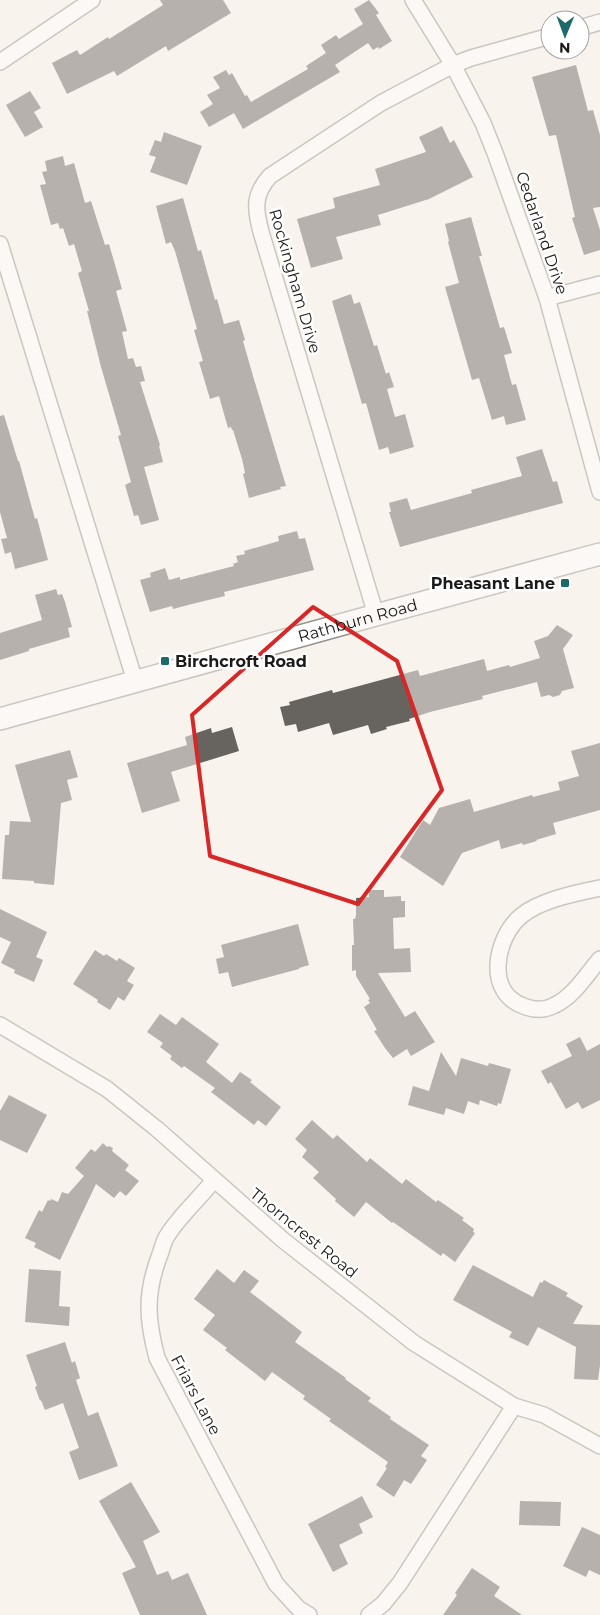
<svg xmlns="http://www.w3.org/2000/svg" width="600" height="1615" viewBox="0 0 600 1615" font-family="Montserrat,sans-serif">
	<rect width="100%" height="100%" fill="#f8f3ec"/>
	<g fill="#67635e">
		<path d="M160,0H223L231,13L168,51L166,46L117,76L114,71L67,94L52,63L77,50L80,55L108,37L109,39L163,5Z"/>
		<path d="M369,0L379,13L376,15L392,41L379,49L378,47L373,50L368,43L335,65L340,72L243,129L234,113L209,127L200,112L213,104L207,95L220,88L213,77L226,70L229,75L232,73L245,96L247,95L251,102L308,69L306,66L326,53L321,45L336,35L339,39L363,24L354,9Z"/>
		<path d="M576,65L588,111L593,110L600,135V207L593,208L600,230V250L584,255L572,218L575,217L556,135L549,136L532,77Z"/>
		<path d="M30,91L41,108L34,112L43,127L25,137L6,105Z"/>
		<path d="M442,126L450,143L454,140L473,177L429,199L378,215L381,225L336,237L343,259L311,268L297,219L335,208L333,198L380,185L375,169L426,152L419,137Z"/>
		<path d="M164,132L202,146L187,185L150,172L156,157L149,155L155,140L161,142Z"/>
		<path d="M63,156L65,166L74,163L85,203L91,201L105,245L109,244L122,289L116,291L127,331L122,332L128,359L133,358L136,367L141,366L145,381L140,382L160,445L159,446L163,462L144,467L159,520L141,525L138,515L134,516L125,485L131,482L118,436L121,435L101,367L87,311H89L78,273L82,271L74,244L69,246L63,228L60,229L58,223L51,225L40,185L46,184L42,172L47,171L45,161Z"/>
		<path d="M183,198L198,251L201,250L215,300L217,299L224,324L239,320L245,340L243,341L253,376L286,486L280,487L281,489L249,498L243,474L245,473L242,459L233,430H232L231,427L228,428L219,396L210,399L199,362L203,361L194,330L197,329L175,251L171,242L166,244L156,206Z"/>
		<path d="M471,217L482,256H479L500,328L504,327L512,353L504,355L512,385L516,384L526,420L506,425L504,416L492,420L479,378L472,380L445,287L459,283L448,242L449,241L445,224Z"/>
		<path d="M351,294L354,304L360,302L374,346L377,345L386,374L389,372L394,387L387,389L395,417L405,414L414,447L390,454L388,447L379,450L366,403L362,404L332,301Z"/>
		<path d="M4,415L18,461H19L35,519L37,518L48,560L15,569L11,552L5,554L1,539L7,538L0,512V416Z"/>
		<path d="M542,449L553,482L557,481L563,503L400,547L389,512H391L389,503L407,498L411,510L472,493L471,490L522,476L516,457Z"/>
		<path d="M297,531L299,539L305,538L314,570L224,592L225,596L192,604L173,609L172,606L150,612L140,580L151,577L150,573L165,568L169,580L180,577V580L234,566L233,564L238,562L236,556L245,554L244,551L279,541L278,536Z"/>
		<path d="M56,589L58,595L62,594L65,602L72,627L68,628L70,637L29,649V651L0,660V633L42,620L35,595Z"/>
		<path d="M557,625L573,635L563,649L574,688L562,691L560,695L553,697L549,695L541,697L537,682L482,696L483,699L430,712L409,719L410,721L386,727L387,729L371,734L368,725L333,735L329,723L298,732L296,724L285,726L280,707L290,705L289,702L332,690L333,693L418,670L420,676L484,659L487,671L509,665L510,667L540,658L534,641L548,636Z"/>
		<path d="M232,727L239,751L171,772L180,801L142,813L127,763L187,745L185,737L211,728L212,733Z"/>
		<path d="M600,743V810L553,823L556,834L536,840L537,841L523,845L522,843L501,849L499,840L462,853L443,886L400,857L423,820L430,825L439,808L470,799L474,812L532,795L533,797L560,790L558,782L579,776L571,751Z"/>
		<path d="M70,750L78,777L67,780L72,800L61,803L54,885L34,883V881L2,879L5,835H9L10,821L31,822L15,765Z"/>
		<path d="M369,890H384V897L401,896V901H405V917L393,918L394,949L410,948L411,972L378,973L405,1017L415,1011L435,1042L411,1056L407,1049L393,1058L385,1048L374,1031L377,1030L364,1007L370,1003L368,1000L370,999L356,976V970L352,971V945H354L353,919H355L356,915V898L369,897Z"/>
		<path d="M0,909L47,932L36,957L43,960L34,982L14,973L15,970L1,963L11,942L0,937Z"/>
		<path d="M298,924L309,965L299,968V969L232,987L228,972L219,974L216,959L224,957L221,945Z"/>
		<path d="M95,950L104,956L106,954L117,961L119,958L135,968L127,981L134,985L124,1001L118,997L110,1010L97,1002L98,1000L73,984Z"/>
		<path d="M160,1014L176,1025L182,1017L219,1044L206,1062L232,1083L240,1072L252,1080L250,1082L281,1107L266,1126L258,1120L254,1125L211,1092L215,1088L184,1066L182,1068L170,1059L172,1056L160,1047L163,1043L147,1032Z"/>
		<path d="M580,1037L587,1051L600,1044V1100L582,1109L578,1102L566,1109L551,1082L548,1084L541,1071L572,1056L566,1044Z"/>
		<path d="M441,1052L456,1076L461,1058L488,1066L489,1063L511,1069L501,1104L498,1103L497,1106L480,1100L479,1105L468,1101L464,1114L446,1108L444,1115L408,1105L413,1086L429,1091Z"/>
		<path d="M9,1095L47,1115L27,1153L0,1140V1111Z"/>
		<path d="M312,1120L333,1139L337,1135L367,1162L370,1158L402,1184L406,1179L436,1202L438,1200L464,1218L462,1220L474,1229L473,1232L475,1233L455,1262L443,1253L441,1256L393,1222L392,1223L366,1202L354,1217L335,1201L336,1199L313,1178L319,1172L302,1157L307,1150L295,1139Z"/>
		<path d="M103,1143L107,1147L109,1146L113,1148L112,1151L129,1165L125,1170L139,1181L126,1196L120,1191L114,1198L96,1184L60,1260L34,1247L36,1243L25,1238L39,1210L42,1212L48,1200L50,1201L51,1199L58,1202L62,1192L68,1194L84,1176L75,1168L91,1149L95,1152Z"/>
		<path d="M473,1265L533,1297L540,1282L542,1283L544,1280L568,1293L566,1296L583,1306L573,1324L600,1325V1365L598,1380L574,1379L576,1347L538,1327L528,1346L509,1337L512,1332L453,1300Z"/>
		<path d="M29,1269L61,1271L59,1306L70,1307L69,1326L25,1322Z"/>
		<path d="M217,1269L234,1283L244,1270L259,1281L250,1292L302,1332L295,1342L346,1378L345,1379L371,1398L368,1401L391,1417L390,1419L429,1445L421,1456L427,1460L411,1484L404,1480L394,1497L376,1485L387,1468L385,1467L388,1462L329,1421L331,1419L303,1399L305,1396L272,1372L265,1381L225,1350L227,1348L203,1330L215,1315L194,1299Z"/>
		<path d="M65,1342L72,1363L75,1361L80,1378L76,1380L88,1416L98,1412L118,1466L79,1480L69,1452L79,1448L63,1403L45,1410L41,1400L40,1401L35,1387L37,1386L26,1355Z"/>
		<path d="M131,1482L160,1532L143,1541L157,1575L168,1571L172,1580L188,1573L207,1615H140L122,1573L136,1567L99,1501Z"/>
		<path d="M362,1496L373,1517L359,1524L363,1533L339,1545L348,1564L333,1572L308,1524Z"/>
		<path d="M520,1501L561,1502L560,1526L519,1525Z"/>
		<path d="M582,1527L600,1535V1575L589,1570L586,1577L563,1566Z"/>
		<path d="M472,1568L500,1587L494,1596L522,1615H443L457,1595L455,1593Z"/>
	</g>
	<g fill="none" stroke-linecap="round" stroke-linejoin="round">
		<g stroke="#94908a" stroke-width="18">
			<g id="street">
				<path d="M413,0L453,65L483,123L495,153L547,298L600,492"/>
				<path d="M580,28L600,22"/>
				<path d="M0,62L92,0"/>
				<path d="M0,244L135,681"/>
				<path d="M547,298L600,284"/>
				<path d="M376,615L261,232C255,209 253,195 270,176L381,103L453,65L471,58L550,36"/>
				<path d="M600,888C576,893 540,900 521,916C495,938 484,994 526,1007C535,1010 546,1010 555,1005C574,996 587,974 600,959"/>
				<path d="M0,1025L107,1089L157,1129L283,1240L414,1343L514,1406L544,1415L600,1446"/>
				<path d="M214,1180C199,1199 180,1215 167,1236C163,1242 162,1250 159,1257C145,1295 147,1320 157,1358L276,1584L299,1609L309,1615"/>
				<path d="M369,1615L383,1604L400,1583L514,1406"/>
			</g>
		</g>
		<g stroke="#94908a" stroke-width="24">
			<g id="secondary">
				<path id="s1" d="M0,719L376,615L600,554"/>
			</g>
		</g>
		<use href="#street" stroke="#fff" stroke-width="15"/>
		<use href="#secondary" stroke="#fff" stroke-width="21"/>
	</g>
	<path d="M0 0H600V1615H0ZM313,607L397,661L442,790L358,904L210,856L192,715Z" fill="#f8f3ec" fill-opacity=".55" fill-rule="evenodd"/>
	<path fill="none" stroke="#d62828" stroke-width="4" stroke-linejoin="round" d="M313,607L397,661L442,790L358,904L210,856L192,715Z"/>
	<g fill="#1d6a6b" stroke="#fff" stroke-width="2">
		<rect x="560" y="578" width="10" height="10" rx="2.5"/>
		<rect x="160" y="656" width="10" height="10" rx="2.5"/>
	</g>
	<g text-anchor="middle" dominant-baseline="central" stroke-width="5" stroke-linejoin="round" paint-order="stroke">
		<g font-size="16" fill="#1c1a18" stroke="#fff">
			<text transform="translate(542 233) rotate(71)">Cedarland Drive</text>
			<text transform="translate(295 281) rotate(74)">Rockingham Drive</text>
			<text stroke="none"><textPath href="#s1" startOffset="371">Rathburn Road</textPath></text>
			<text transform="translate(304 1233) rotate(39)">Thorncrest Road</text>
			<text transform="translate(196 1395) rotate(62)">Friars Lane</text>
		</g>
		<g font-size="16" font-weight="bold" fill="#1c1a18" stroke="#fff" text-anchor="end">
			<text x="555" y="583">Pheasant Lane</text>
			<text x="175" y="661" text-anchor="start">Birchcroft Road</text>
		</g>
	</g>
	<g transform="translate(565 35) rotate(181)"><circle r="24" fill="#ffffff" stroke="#a4a3a3"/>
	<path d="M0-4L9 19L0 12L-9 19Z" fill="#1d6a6b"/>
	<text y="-8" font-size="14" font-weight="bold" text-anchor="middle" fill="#1c1a18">N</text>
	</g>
</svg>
